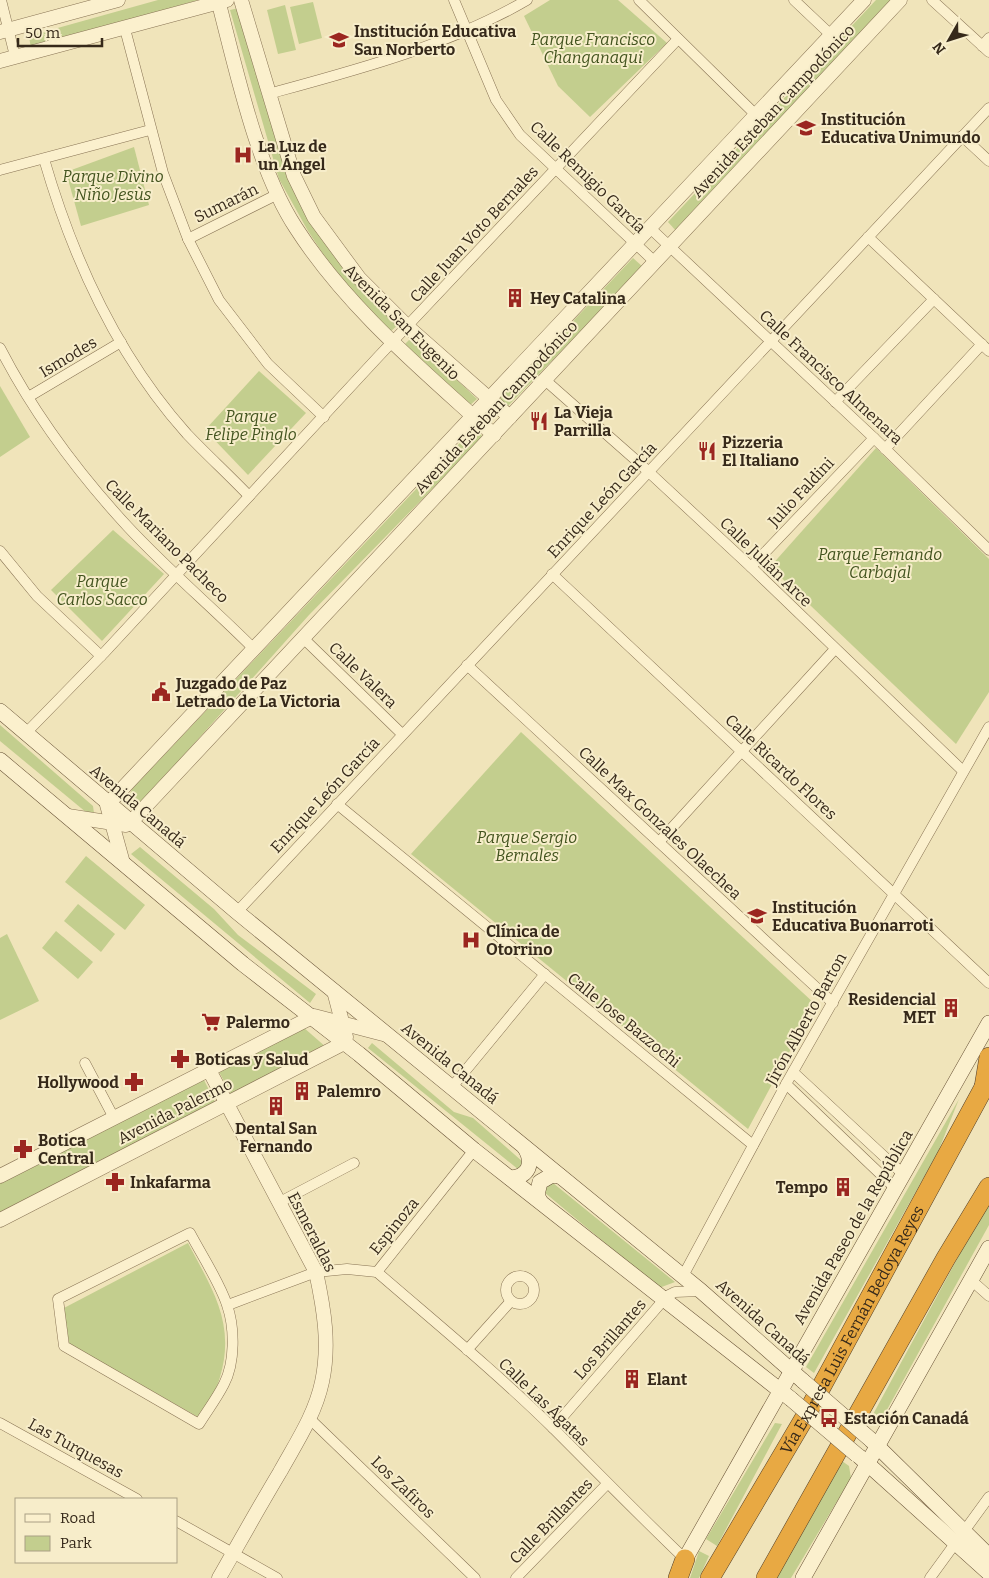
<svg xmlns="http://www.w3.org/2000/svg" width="989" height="1578" viewBox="0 0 989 1578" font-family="Bitter,serif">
	<rect width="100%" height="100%" fill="#f0e4ba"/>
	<g fill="#c3ce8e">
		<path d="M158,0H198L31,49L29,36Z"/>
		<path d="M550,0H618L667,43L590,117L558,86L524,16Z"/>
		<path d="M876,0H895L677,232L668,222Z"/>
		<path d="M313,2L322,38L299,44L290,7Z"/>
		<path d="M285,5L296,50L278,54L267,10Z"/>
		<path d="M239,8L313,223L338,261L399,324L390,332L339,278L308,231L279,179L230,10Z"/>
		<path d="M134,147L149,205L81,226L66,172Z"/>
		<path d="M633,258L643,267L508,406L503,405L500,398Z"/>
		<path d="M412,337L477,399L469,406L404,345Z"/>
		<path d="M259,371L306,413L248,475L205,430Z"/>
		<path d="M0,386L30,437L0,457Z"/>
		<path d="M474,428L481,432L482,438L309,615L141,803L132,804L128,800L132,789Z"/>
		<path d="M876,448L989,559V692L956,744L770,567Z"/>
		<path d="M113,530L164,574L102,641L51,590Z"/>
		<path d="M0,725L93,806L94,813H87L0,741Z"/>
		<path d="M521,732L815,1004L748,1129L411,854Z"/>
		<path d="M140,847L214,909L238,935L316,994L310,1003L131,854Z"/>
		<path d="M86,856L145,905L125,930L65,882Z"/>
		<path d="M78,904L115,934L101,952L64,921Z"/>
		<path d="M56,931L93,962L78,979L42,948Z"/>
		<path d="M7,934L39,1001L0,1020V938Z"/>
		<path d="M303,1027L327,1048L232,1096L218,1070Z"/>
		<path d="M372,1043L454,1112L473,1118L523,1162V1167L519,1170L368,1048Z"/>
		<path d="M203,1078L215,1102L0,1213V1183Z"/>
		<path d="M959,1099L938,1152L814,1373L806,1367Z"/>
		<path d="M553,1183L675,1282L659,1288L544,1192V1187Z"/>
		<path d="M989,1200V1225L878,1426L870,1420Z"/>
		<path d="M188,1243C212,1289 236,1323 220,1377C217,1391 205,1405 198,1417L69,1344L64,1308Z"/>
		<path d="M775,1423L782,1424L717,1546L706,1539Z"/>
		<path d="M842,1461L849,1466L851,1478L791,1578H773Z"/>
		<path d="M699,1551L709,1556L699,1578H690Z"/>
	</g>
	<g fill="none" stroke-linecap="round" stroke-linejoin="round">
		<g stroke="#887354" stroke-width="11">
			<g id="minor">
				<path d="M1,0L15,56"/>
				<path d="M454,0L496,100L520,135L656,263"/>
				<path d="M639,0L756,115"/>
				<path d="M794,0L831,35"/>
				<path d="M932,0L989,52"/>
				<path d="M125,29L163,173L188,239L219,300L268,364L324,417"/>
				<path d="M982,46L989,38"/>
				<path d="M268,94C356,70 448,46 527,0"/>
				<path d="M962,136L989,161"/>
				<path d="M44,159C73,259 117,356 187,434C207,455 229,475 249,496"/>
				<path d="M0,170L150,130"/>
				<path d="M650,228L874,438L989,550"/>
				<path d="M868,237L989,351"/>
				<path d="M188,239L278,194"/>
				<path d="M0,348C33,412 79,474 128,527C168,570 213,608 254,649"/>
				<path d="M545,380L638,462L751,567L963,771"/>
				<path d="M30,396L121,342"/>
				<path d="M835,402L934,299"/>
				<path d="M885,449L982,344"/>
				<path d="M0,551L37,596L101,656"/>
				<path d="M751,567L874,438"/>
				<path d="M552,574L989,983"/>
				<path d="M303,638L402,734"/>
				<path d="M467,665L833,1003"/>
				<path d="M25,734L104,653L378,357L678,39"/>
				<path d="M337,804L753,1145"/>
				<path d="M659,842L835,649"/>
				<path d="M237,912L989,108"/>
				<path d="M85,1063L114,1118"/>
				<path d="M793,1072L903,1174"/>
				<path d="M786,1084L895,1188"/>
				<path d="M452,1087L545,974"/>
				<path d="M278,1203L354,1163"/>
				<path d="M190,1233C201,1254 220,1283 227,1305C235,1328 235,1363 224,1384C217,1398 207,1411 199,1424L64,1346L58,1299Z"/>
				<path d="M377,1272C436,1323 497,1373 553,1428C597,1472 640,1516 685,1559"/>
				<path d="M377,1272L474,1150"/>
				<path d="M683,1276L786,1084L989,727"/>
				<circle cx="520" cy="1290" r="14"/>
				<path d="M971,1280L989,1296"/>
				<path d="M228,1305L316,1272L347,1269L377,1272"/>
				<path d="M467,1350L511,1301"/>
				<path d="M310,1419L475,1578"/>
				<path d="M0,1423L137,1499"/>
				<path d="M553,1428L667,1296L675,1292L701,1291"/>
				<path d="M176,1521L277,1578"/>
				<path d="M516,1578L607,1484"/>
				<path d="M930,1578L989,1497"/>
			</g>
		</g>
		<g stroke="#887354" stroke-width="15">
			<g id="tertiary">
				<path d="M218,0C236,69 257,169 296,228C348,309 424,371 494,435"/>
				<path d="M241,0L294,176L314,217L359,278L408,327L510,417"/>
				<path d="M0,32L118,0"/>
				<path d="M0,61L227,0"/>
				<path d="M68,816L126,825L130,823L900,0"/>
				<path d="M123,863L107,805L864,0"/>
				<path d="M209,1070L316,1272C324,1309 330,1345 322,1382C315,1415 296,1443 280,1472C259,1507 239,1543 219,1578"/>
				<path d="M0,1176L314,1016L387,1035"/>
				<path d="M0,1220L344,1043L346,1037L334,991"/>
			</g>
		</g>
		<g stroke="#695337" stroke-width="16">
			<g id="secondary">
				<path d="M0,711L237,912L701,1291L803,1381"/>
				<path d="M0,760L243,964L359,1054L474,1150L791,1399"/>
				<path d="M510,1178C529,1177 534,1163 525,1148"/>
				<path d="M540,1201L537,1195L540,1182L552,1175L560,1176"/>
				<path d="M871,1440L989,1556"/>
				<path d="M860,1457L989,1573"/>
				<path d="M680,1568L989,1023"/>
				<path d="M803,1578L989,1248"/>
			</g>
		</g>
		<g stroke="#554029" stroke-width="20">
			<g id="motorway">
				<path d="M984,1087L989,1057"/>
				<path d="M678,1578L685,1559"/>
				<path id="s1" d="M710,1578L805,1417L989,1078"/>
				<path d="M766,1578L946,1258L989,1187"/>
			</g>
		</g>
		<use href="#minor" stroke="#fbf0cd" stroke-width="10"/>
		<use href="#tertiary" stroke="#fbf0cd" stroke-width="14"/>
		<use href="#secondary" stroke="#fbf0cd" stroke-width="15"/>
		<use href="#motorway" stroke="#e8a943" stroke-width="19"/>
		<g stroke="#695337" stroke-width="16" stroke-linecap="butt">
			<g id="secondary-bridge">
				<path d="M803,1381L870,1439"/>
				<path d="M791,1399L857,1455"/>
			</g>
		</g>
		<use href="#secondary-bridge" stroke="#fbf0cd" stroke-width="15"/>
	</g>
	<defs>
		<g id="school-bare" transform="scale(1.5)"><path d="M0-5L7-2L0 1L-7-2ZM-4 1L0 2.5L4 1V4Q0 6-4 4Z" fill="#9b2620" stroke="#f7edca" stroke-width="2.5" paint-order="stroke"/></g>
		<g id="hospital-bare" transform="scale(1.5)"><path d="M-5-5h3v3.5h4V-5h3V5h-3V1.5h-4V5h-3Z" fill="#9b2620" stroke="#f7edca" stroke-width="2.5" paint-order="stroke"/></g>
		<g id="building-bare" transform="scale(1.5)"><path d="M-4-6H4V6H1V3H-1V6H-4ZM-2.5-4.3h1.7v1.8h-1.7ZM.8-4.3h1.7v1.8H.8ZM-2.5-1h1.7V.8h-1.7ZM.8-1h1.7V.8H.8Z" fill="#9b2620" stroke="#f7edca" stroke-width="2.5" paint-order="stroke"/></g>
		<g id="restaurant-bare" transform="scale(1.5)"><path d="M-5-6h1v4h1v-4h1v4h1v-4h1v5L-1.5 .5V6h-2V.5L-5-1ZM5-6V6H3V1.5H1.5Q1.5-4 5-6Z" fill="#9b2620" stroke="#f7edca" stroke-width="2.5" paint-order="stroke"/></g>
		<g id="civic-bare" transform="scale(1.5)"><path d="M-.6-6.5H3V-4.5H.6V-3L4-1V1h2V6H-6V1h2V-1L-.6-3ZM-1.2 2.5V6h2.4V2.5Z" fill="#9b2620" stroke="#f7edca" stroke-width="2.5" paint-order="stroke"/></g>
		<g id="supermarket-bare" transform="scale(1.5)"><path d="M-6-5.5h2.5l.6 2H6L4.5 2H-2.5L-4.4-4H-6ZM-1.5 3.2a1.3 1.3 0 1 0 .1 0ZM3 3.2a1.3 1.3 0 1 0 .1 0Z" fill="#9b2620" stroke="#f7edca" stroke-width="2.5" paint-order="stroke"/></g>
		<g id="pharmacy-bare" transform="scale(1.5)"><path d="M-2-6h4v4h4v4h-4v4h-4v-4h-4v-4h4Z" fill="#9b2620" stroke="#f7edca" stroke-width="2.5" paint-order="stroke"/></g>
		<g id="bus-bare" transform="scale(1.5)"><path d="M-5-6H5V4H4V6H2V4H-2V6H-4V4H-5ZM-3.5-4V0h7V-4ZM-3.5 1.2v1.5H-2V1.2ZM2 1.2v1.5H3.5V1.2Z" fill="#9b2620" stroke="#f7edca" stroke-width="2.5" paint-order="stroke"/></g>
	</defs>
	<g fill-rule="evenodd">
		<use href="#school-bare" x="339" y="40"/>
		<use href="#school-bare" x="806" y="128"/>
		<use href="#hospital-bare" x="243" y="155"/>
		<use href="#building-bare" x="515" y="298"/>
		<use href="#restaurant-bare" x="539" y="421"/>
		<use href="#restaurant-bare" x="707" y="451"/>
		<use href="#civic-bare" x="161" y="692"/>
		<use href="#school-bare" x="757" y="916"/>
		<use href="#hospital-bare" x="471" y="940"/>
		<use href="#building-bare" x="951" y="1008"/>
		<use href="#supermarket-bare" x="211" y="1022"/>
		<use href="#pharmacy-bare" x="180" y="1059"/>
		<use href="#pharmacy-bare" x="134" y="1082"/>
		<use href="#building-bare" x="302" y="1091"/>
		<use href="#building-bare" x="276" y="1106"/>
		<use href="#pharmacy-bare" x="23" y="1149"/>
		<use href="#pharmacy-bare" x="115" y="1182"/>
		<use href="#building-bare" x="843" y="1187"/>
		<use href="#building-bare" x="632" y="1379"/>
		<use href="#bus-bare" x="829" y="1418"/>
	</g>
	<g text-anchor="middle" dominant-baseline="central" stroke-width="4" stroke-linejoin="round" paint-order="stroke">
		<g font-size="16" font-weight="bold" fill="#36291a" stroke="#f7edca" text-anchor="start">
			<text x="354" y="31">Institución Educativa<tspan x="354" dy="18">San Norberto</tspan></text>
			<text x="821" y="119">Institución<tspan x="821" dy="18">Educativa Unimundo</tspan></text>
			<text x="258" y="146">La Luz de<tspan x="258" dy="18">un Ángel</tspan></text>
			<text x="530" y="298">Hey Catalina</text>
			<text x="554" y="412">La Vieja<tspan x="554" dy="18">Parrilla</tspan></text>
			<text x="722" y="442">Pizzeria<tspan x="722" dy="18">El Italiano</tspan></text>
			<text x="176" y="683">Juzgado de Paz<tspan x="176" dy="18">Letrado de La Victoria</tspan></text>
			<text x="772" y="907">Institución<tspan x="772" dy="18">Educativa Buonarroti</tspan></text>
			<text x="486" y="931">Clínica de<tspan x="486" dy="18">Otorrino</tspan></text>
			<text x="936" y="999" text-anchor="end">Residencial<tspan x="936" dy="18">MET</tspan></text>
			<text x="226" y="1022">Palermo</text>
			<text x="195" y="1059">Boticas y Salud</text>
			<text x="119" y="1082" text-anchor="end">Hollywood</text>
			<text x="317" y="1091">Palemro</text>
			<text x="276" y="1128" text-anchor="middle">Dental San<tspan x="276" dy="18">Fernando</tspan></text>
			<text x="38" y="1140">Botica<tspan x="38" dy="18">Central</tspan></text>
			<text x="130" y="1182">Inkafarma</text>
			<text x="828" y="1187" text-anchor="end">Tempo</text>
			<text x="647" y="1379">Elant</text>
			<text x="844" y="1418">Estación Canadá</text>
		</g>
		<g font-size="16" font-style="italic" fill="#43541f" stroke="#f7edca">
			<text x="593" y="39">Parque Francisco<tspan x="593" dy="18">Changanaqui</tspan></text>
			<text x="113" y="176">Parque Divino<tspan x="113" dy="18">Niño Jesùs</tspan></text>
			<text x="251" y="416">Parque<tspan x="251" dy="18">Felipe Pinglo</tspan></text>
			<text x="880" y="554">Parque Fernando<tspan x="880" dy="18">Carbajal</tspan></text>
			<text x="102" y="581">Parque<tspan x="102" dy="18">Carlos Sacco</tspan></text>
			<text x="527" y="837">Parque Sergio<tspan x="527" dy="18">Bernales</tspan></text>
		</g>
		<g font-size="16" fill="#36291a" stroke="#f7edca">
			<text transform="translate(773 111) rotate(-47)">Avenida Esteban Campodónico</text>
			<text transform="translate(588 177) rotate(44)">Calle Remigio García</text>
			<text transform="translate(226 203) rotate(-26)">Sumarán</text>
			<text transform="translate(474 234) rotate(-47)">Calle Juan Voto Bernales</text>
			<text transform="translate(402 322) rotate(45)">Avenida San Eugenio</text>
			<text transform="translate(68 357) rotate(-31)">Ismodes</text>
			<text transform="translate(831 377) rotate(43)">Calle Francisco Almenara</text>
			<text transform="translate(496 407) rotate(-47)">Avenida Esteban Campodónico</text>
			<text transform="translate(801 492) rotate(-47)">Julio Faldini</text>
			<text transform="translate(602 500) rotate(-47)">Enrique León García</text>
			<text transform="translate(167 541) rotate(45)">Calle Mariano Pacheco</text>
			<text transform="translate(766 562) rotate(44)">Calle Julián Arce</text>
			<text transform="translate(363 675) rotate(44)">Calle Valera</text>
			<text transform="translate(781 767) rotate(43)">Calle Ricardo Flores</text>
			<text transform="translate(325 795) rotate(-47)">Enrique León García</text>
			<text transform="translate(138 806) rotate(40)">Avenida Canadá</text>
			<text transform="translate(660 823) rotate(43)">Calle Max Gonzales Olaechea</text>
			<text transform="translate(806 1019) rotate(-61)">Jirón Alberto Barton</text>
			<text transform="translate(624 1020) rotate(39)">Calle Jose Bazzochi</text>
			<text transform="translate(450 1063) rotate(39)">Avenida Canadá</text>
			<text transform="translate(175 1111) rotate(-27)">Avenida Palermo</text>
			<text transform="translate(394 1226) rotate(-51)">Espinoza</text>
			<text transform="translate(853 1227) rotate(-60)">Avenida Paseo de la República</text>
			<text transform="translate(312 1232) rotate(63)">Esmeraldas</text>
			<text transform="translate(763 1322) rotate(42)">Avenida Canadá</text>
			<text stroke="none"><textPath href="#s1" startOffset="286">Vía Expresa Luis Fernán Bedoya Reyes</textPath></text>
			<text transform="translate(610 1339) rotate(-49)">Los Brillantes</text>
			<text transform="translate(544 1402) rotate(44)">Calle Las Ágatas</text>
			<text transform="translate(76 1448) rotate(29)">Las Turquesas</text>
			<text transform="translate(403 1487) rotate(44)">Los Zafiros</text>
			<text transform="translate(551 1521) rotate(-46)">Calle Brillantes</text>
		</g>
	</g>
	<rect x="15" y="1498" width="162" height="65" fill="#f7edca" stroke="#aa9f84"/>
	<rect x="25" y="1514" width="25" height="8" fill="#fbf0cd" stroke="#aa9f84"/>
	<text x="60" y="1523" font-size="15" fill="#36291a">Road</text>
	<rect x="25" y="1536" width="25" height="15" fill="#c3ce8e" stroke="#aa9f84"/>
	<text x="60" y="1548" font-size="15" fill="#36291a">Park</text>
	<g transform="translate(949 40) rotate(231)" stroke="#f7edca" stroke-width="4" paint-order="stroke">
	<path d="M0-4L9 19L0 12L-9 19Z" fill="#36291a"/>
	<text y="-8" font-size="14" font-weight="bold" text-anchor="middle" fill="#36291a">N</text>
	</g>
	<path d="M18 38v8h84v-8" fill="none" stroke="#36291a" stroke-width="2.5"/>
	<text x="25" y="38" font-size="15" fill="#36291a" stroke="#f7edca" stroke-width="4" paint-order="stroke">50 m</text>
</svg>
